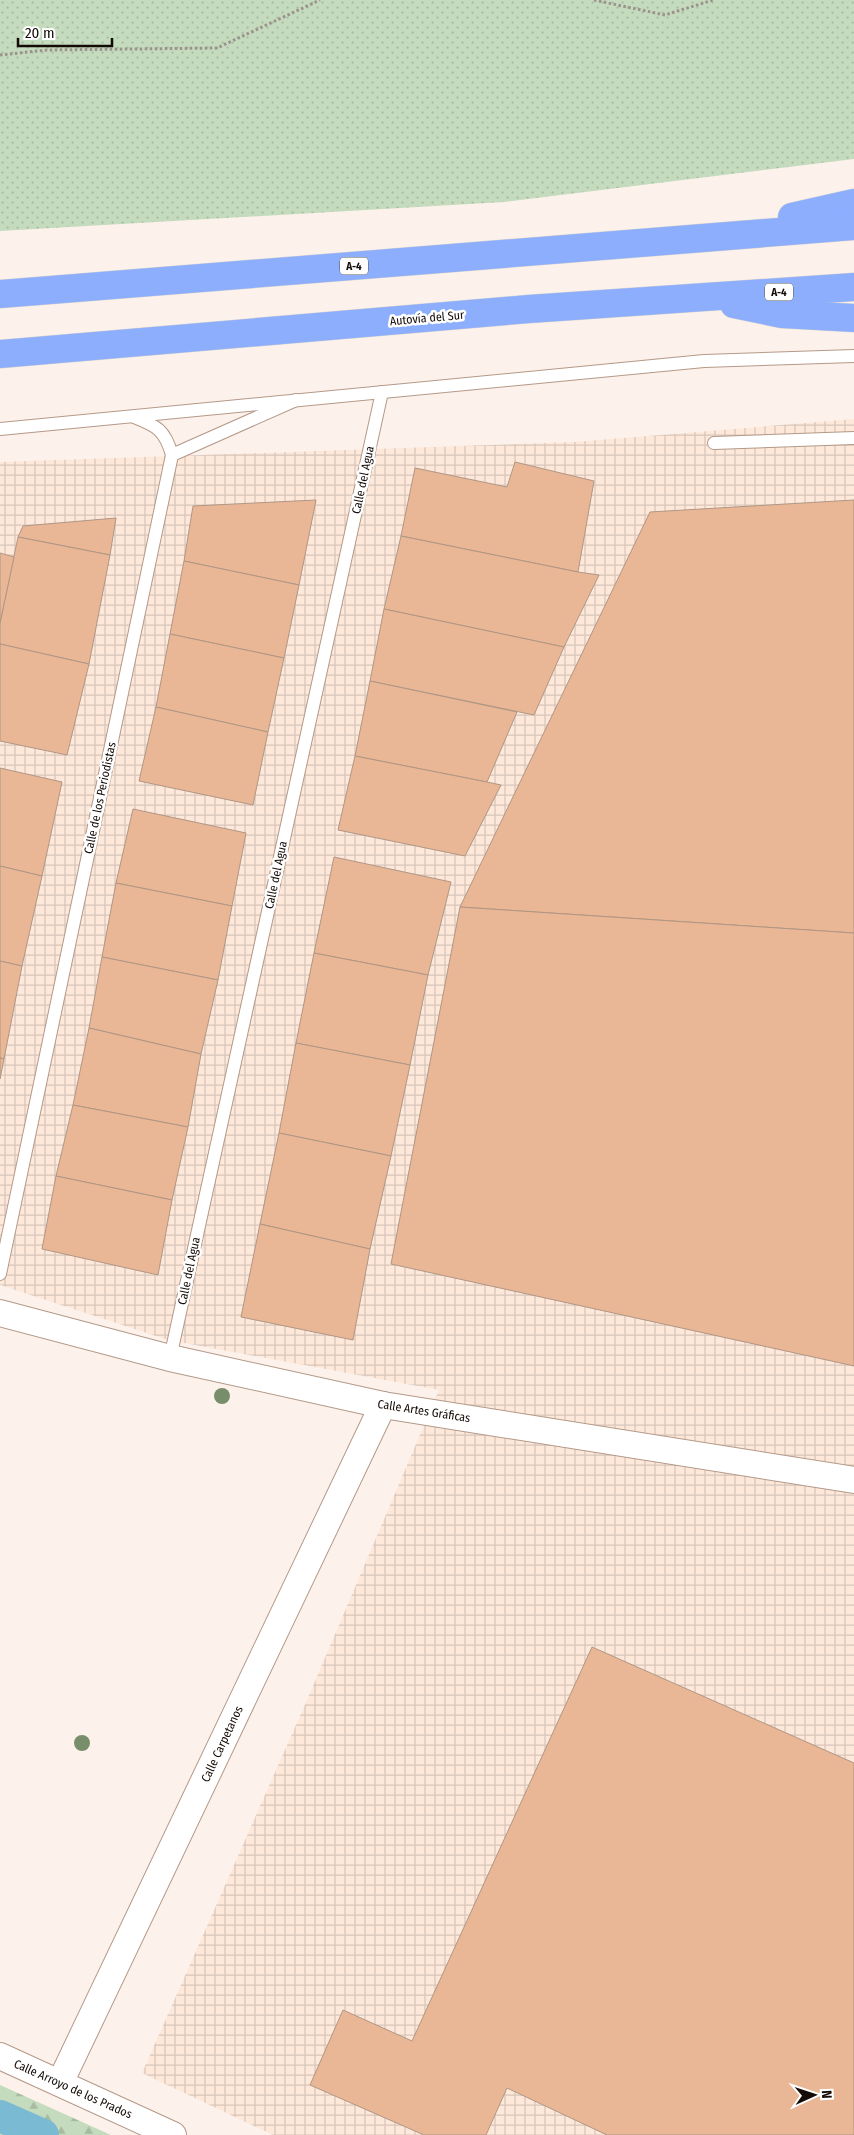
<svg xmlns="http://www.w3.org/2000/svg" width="854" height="2135" viewBox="0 0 854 2135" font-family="'Fira Sans Condensed',sans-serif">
	<defs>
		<pattern id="industrial-grid" width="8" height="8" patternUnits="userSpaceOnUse" patternTransform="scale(1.25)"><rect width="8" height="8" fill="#fde8da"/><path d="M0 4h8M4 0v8" fill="none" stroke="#d8c6ba"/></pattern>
		<pattern id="green-dots" width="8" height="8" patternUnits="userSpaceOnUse" patternTransform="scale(1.25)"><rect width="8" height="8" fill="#c4dbbe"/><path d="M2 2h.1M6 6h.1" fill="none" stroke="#a8bba2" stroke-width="1.8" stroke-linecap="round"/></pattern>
		<pattern id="forest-firs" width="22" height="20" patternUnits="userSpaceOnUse" patternTransform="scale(1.25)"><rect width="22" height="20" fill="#c4dbbe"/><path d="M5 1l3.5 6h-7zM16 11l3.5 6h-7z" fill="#a8bba2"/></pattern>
	</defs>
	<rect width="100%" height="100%" fill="#fdf2eb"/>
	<path fill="url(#industrial-grid)" d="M854,419V2135H273L142,2073L307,1700L439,1390L168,1340L0,1285V462L574,442Z"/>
	<path fill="url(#green-dots)" d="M0,0H854V159L504,202L0,231Z"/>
	<path fill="url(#forest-firs)" d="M0,2085L111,2135H0Z"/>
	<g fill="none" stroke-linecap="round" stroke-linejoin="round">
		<path stroke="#7bbad3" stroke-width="32" d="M0,2116L43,2135"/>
	</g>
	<g fill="#e9b795" stroke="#b09685">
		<path d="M515,462L594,481L578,572L401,536L415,468L507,487Z"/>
		<path d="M316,500L299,585L184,561L193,506Z"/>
		<path d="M854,500V933L460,907L650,512Z"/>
		<path d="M116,518L110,555L18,537L23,526Z"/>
		<path d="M401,536L578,572L599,575L564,647L384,609Z"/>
		<path d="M18,537L110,555L89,664L0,644V623Z"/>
		<path d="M0,553L14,557L0,623Z"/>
		<path d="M184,561L299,585L284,658L170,634Z"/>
		<path d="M384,609L564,647L534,715L370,681Z"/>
		<path d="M170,634L284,658L268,732L156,707Z"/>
		<path d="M0,644L89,664L67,755L0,741Z"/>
		<path d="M370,681L517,712L487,782L355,756Z"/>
		<path d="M156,707L268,732L253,805L139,781Z"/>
		<path d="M355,756L487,782L501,785L465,856L338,830Z"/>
		<path d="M0,768L62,782L42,876L0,866Z"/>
		<path d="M133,809L246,833L232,906L116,883Z"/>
		<path d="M334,857L451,882L428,975L314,953Z"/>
		<path d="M0,866L42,876L22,966L0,961Z"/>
		<path d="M116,883L232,906L218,980L102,957Z"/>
		<path d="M460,907L854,933V1366L391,1264Z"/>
		<path d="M314,953L428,975L410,1065L296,1043Z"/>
		<path d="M102,957L218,980L201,1054L89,1028Z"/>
		<path d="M0,961L22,966L4,1059L0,1058Z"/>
		<path d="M89,1028L201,1054L188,1127L73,1105Z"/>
		<path d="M296,1043L410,1065L391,1156L279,1133Z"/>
		<path d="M0,1058L4,1059L0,1079Z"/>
		<path d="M73,1105L188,1127L172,1200L56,1176Z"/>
		<path d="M279,1133L391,1156L370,1249L260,1224Z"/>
		<path d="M56,1176L172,1200L158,1275L42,1249Z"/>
		<path d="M260,1224L370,1249L353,1340L241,1317Z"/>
		<path d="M592,1647L854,1763V2135H607L507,2088L486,2135H424L310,2085L343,2010L412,2041Z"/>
	</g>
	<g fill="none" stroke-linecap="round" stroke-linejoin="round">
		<g stroke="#b49988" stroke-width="14">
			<g id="lane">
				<path d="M134,417C157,426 165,430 172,455"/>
				<path d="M0,429L704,361L854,356"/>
				<path d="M714,443L854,438"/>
				<path d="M0,1274L172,455L296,400"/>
				<path d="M170,1358L382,392"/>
			</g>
		</g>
		<g stroke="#b49988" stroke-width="28">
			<g id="street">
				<path d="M0,1313L170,1358L383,1405L854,1480"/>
				<path d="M0,2056L173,2135"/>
				<path d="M60,2083L383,1405"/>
			</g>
		</g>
		<g stroke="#d5d3d2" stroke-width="29">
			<g id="highway">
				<path d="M792,217L854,203"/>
				<path d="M0,294L854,226"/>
				<path d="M734,304L782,314L854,318"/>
				<path d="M0,354L529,309L854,287"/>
			</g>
		</g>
		<g stroke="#9c928c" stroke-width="3" stroke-dasharray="2.5 2.5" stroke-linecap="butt">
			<path d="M594,0L665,15L713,0"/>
			<path d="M0,55L47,50L217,48L320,0"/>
		</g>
		<use href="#lane" stroke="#fff" stroke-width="12"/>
		<use href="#street" stroke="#fff" stroke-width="26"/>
		<use href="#highway" stroke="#8caefd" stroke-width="28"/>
	</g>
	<g fill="#788e6a">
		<circle cx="222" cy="1396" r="8"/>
		<circle cx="82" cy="1743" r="8"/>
	</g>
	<g text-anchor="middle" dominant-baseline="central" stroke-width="5" stroke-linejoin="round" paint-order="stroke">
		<g fill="#fff" stroke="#5a5451" stroke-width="1">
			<rect x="340" y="257.5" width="28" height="17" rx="4"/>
			<rect x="765" y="283.5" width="28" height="17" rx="4"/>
		</g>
		<g font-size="11" font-weight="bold" fill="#140b06">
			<text x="354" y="266">A-4</text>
			<text x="779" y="292">A-4</text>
		</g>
		<g font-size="12" fill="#140b06" stroke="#fff">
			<text transform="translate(427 318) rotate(-5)">Autovía del Sur</text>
			<text transform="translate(363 480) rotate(-78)">Calle del Agua</text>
			<text transform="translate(100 798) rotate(-78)">Calle de los Periodistas</text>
			<text transform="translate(276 875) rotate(-78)">Calle del Agua</text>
			<text transform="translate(189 1271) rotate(-78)">Calle del Agua</text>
			<text transform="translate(424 1411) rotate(9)">Calle Artes Gráficas</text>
			<text transform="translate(222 1744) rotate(-65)">Calle Carpetanos</text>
			<text transform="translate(73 2089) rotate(24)">Calle Arroyo de los Prados</text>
		</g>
	</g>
	<g transform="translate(814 2095) rotate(87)" stroke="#ffffff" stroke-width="4" paint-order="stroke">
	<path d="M0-4L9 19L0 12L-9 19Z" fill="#140b06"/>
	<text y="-8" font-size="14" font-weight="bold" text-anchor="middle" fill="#140b06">N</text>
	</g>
	<path d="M18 38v8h94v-8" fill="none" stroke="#140b06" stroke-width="2.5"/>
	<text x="25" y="38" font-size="15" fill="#140b06" stroke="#ffffff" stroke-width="4" paint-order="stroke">20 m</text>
</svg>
